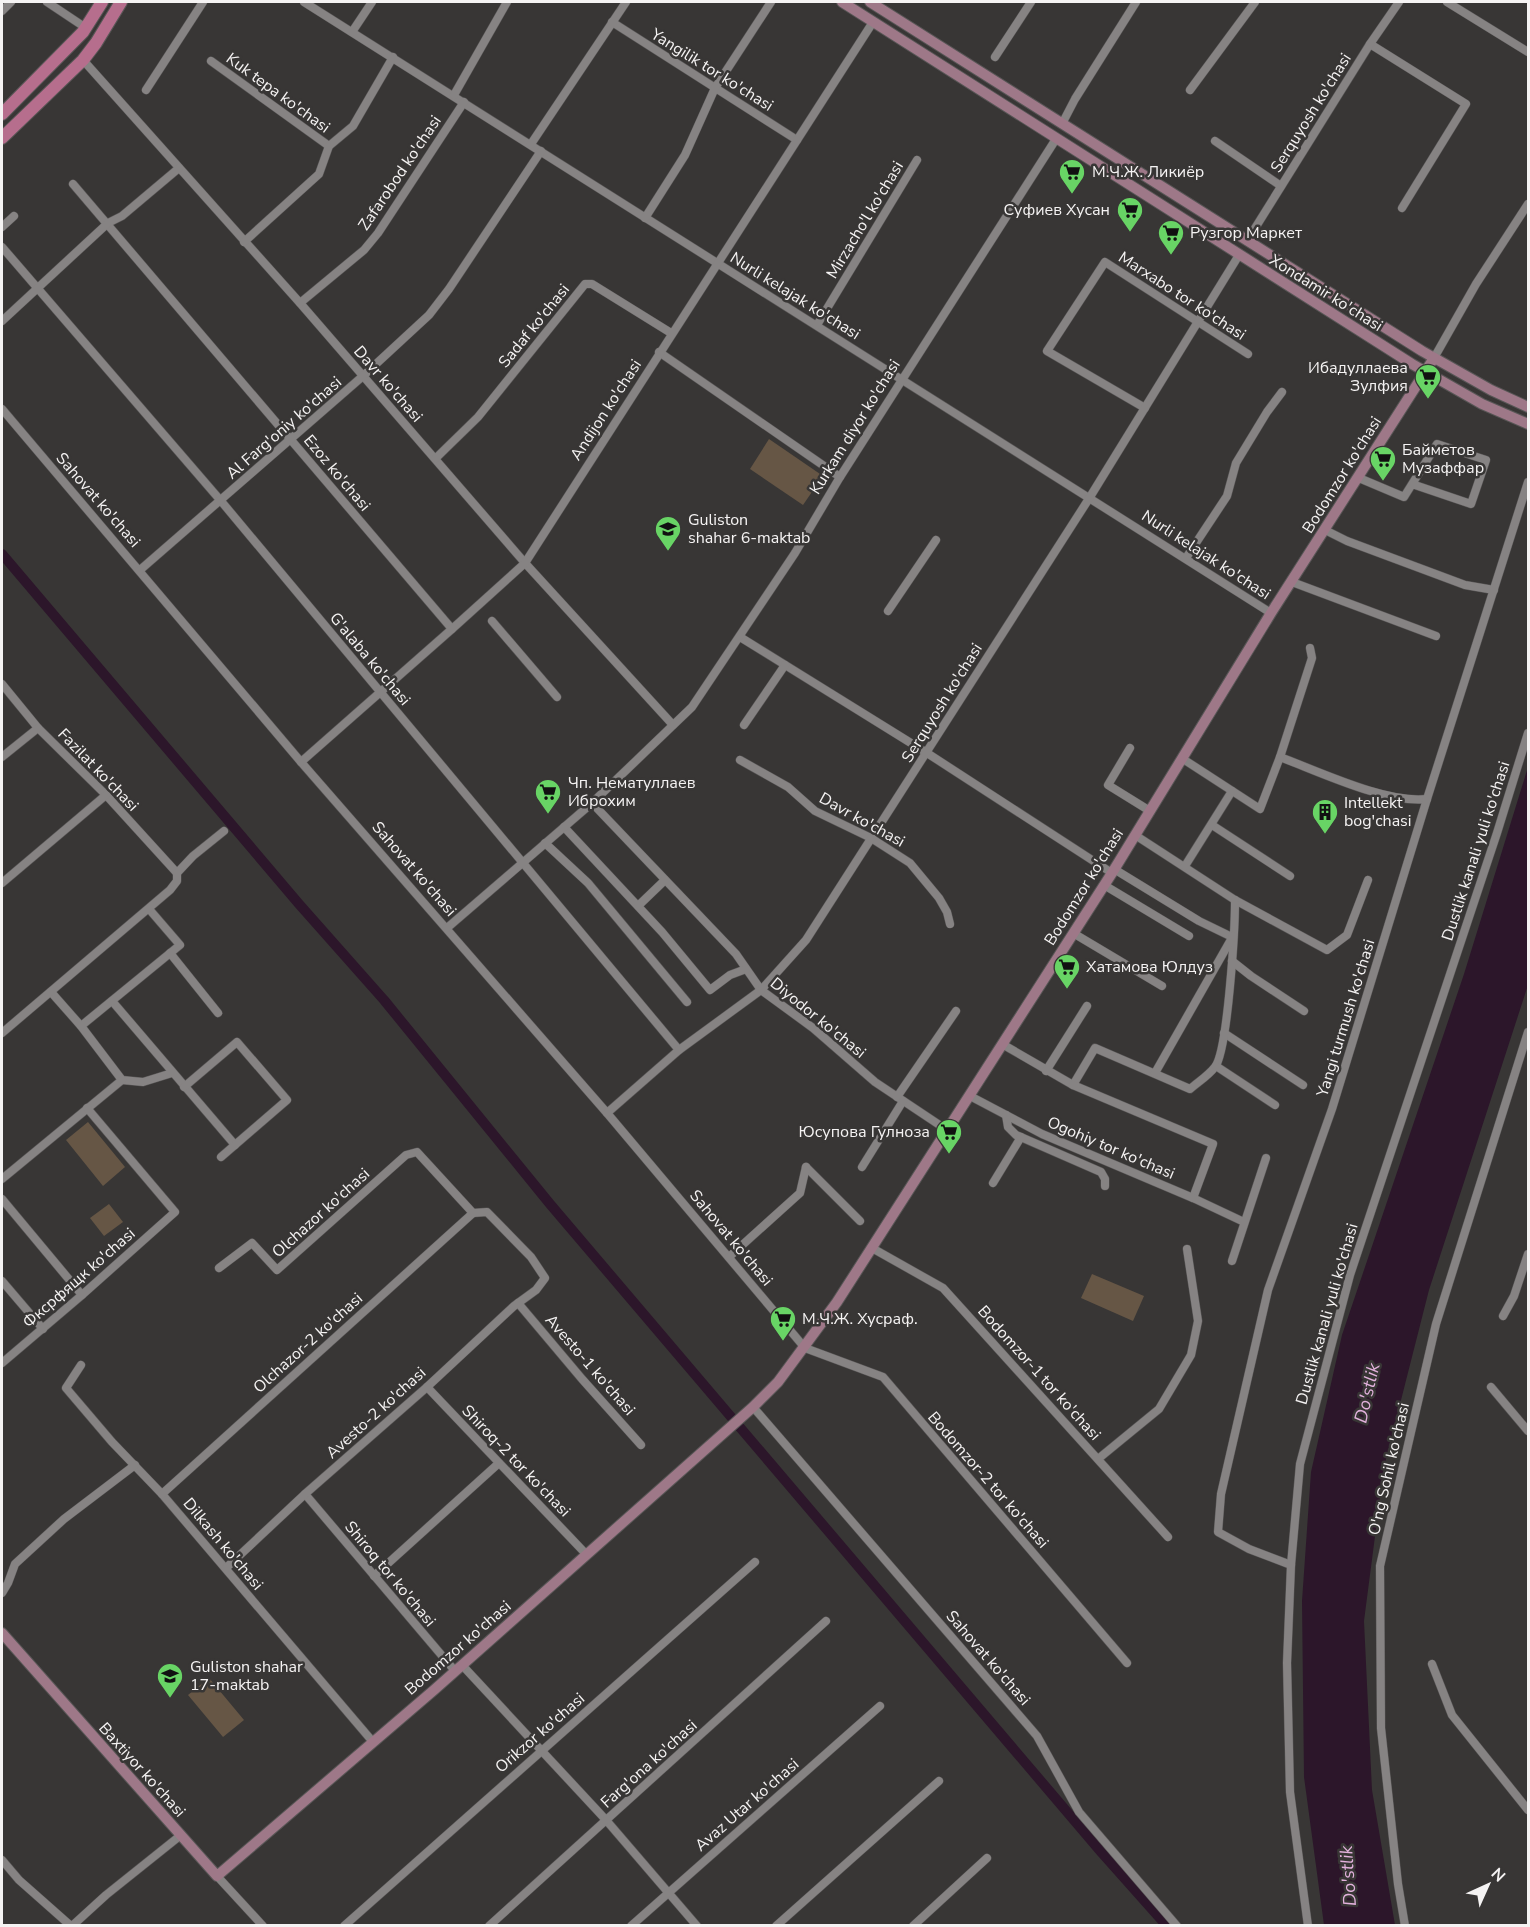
<svg xmlns="http://www.w3.org/2000/svg" width="1530" height="1927" viewBox="0 0 1530 1927" font-family="'Nunito Sans',sans-serif">
	<rect width="100%" height="100%" fill="#383635"/>
	<g fill="#665645">
		<path d="M769,439L823,476L803,505L750,469Z"/>
		<path d="M88,1122L125,1167L103,1186L66,1140Z"/>
		<path d="M109,1204L123,1222L104,1236L90,1218Z"/>
		<path d="M1092,1274L1144,1296L1133,1321L1081,1298Z"/>
		<path d="M209,1678L244,1720L223,1737L188,1695Z"/>
	</g>
	<path fill="#2c162a" d="M1528,767V985L1429,1290L1384,1467L1364,1621L1372,1790L1395,1925H1324L1304,1777L1302,1601L1311,1472L1342,1335L1464,974Z"/>
	<g fill="none" stroke-linecap="round" stroke-linejoin="round">
		<path stroke="#2c162a" stroke-width="10" d="M2,554L299,904L384,1000L550,1204L1102,1853L1167,1926"/>
		<g stroke="#575555" stroke-width="9">
			<g id="street">
				<path d="M47,2L86,28"/>
				<path d="M304,2L1271,613"/>
				<path d="M1447,2L1528,52"/>
				<path d="M2,11L11,2"/>
				<path d="M612,22L797,140"/>
				<path d="M352,32L372,2"/>
				<path d="M1370,44L1466,104L1402,208"/>
				<path d="M995,57L1031,2"/>
				<path d="M83,60L300,303L525,563L673,725"/>
				<path d="M211,61L329,146"/>
				<path d="M146,90L203,2"/>
				<path d="M1190,90L1255,2"/>
				<path d="M454,95L507,2"/>
				<path d="M1063,122L1075,99L1136,2"/>
				<path d="M1215,141L1281,186"/>
				<path d="M531,144L626,2"/>
				<path d="M73,184L452,629"/>
				<path d="M645,218L685,155L715,88L771,2"/>
				<path d="M2,227L14,216"/>
				<path d="M1247,241L1370,44L1399,2"/>
				<path d="M244,242L319,174L329,146L353,126L393,57"/>
				<path d="M2,247L221,501L679,1050"/>
				<path d="M300,303L364,250L378,233L464,102"/>
				<path d="M2,321L108,223L122,216L179,168"/>
				<path d="M817,325L917,160"/>
				<path d="M659,352L840,477"/>
				<path d="M1434,358L1476,284L1528,204"/>
				<path d="M1145,408L1047,351L1105,262L1248,354"/>
				<path d="M2,409L301,762L607,1113L805,1348L883,1377L1127,1663"/>
				<path d="M436,458L478,417L585,284H592L671,333"/>
				<path d="M1359,478L1404,497L1437,444L1486,460L1471,504L1412,484"/>
				<path d="M1325,530L1347,541L1465,585L1494,590"/>
				<path d="M1186,558L1227,496L1236,463L1267,412L1282,392"/>
				<path d="M140,570L363,376L429,315L449,289L541,151"/>
				<path d="M1292,582L1436,636"/>
				<path d="M888,611L936,540"/>
				<path d="M492,621L557,697"/>
				<path d="M740,637L927,753L1112,873"/>
				<path d="M2,684L38,728L106,795L177,873"/>
				<path d="M744,725L785,665"/>
				<path d="M1130,748L1108,785L1150,811"/>
				<path d="M2,757L38,728"/>
				<path d="M1280,757C1320,772 1387,804 1427,799"/>
				<path d="M1183,759L1260,809L1280,757L1312,658L1310,648"/>
				<path d="M740,760L788,787L815,811L871,838L910,863L939,898L947,912L950,924"/>
				<path d="M301,762L452,629L525,563L873,22"/>
				<path d="M592,803L736,954L761,990L813,1028L875,1082L947,1130"/>
				<path d="M1212,825L1290,876"/>
				<path d="M564,827L662,932L710,990L730,975L746,969"/>
				<path d="M1135,835L1235,900L1327,950L1347,935L1368,880"/>
				<path d="M545,843L588,883L687,1002"/>
				<path d="M1185,866L1232,791"/>
				<path d="M1114,869L1199,921L1232,937"/>
				<path d="M2,883L106,795"/>
				<path d="M1104,885L1189,936"/>
				<path d="M638,906L665,880"/>
				<path d="M447,928L592,803L692,707L795,553L840,477L1056,139"/>
				<path d="M1073,933L1162,986"/>
				<path d="M170,953L218,1013"/>
				<path d="M1232,961L1251,976L1304,1011"/>
				<path d="M51,992L81,1026L122,1080L143,1082L172,1073"/>
				<path d="M112,1001L235,1145"/>
				<path d="M81,1026L180,945L149,909"/>
				<path d="M2,1033L170,890L177,881V873L193,856L224,831"/>
				<path d="M1224,1033L1303,1085"/>
				<path d="M1002,1044L1073,1085L1095,1048L1190,1089C1198,1082 1208,1076 1215,1067C1228,1050 1235,927 1235,900"/>
				<path d="M1216,1066L1275,1105"/>
				<path d="M1046,1071L1087,1006"/>
				<path d="M1155,1073L1233,936"/>
				<path d="M1073,1085L1213,1144L1193,1198"/>
				<path d="M184,1087L237,1042L287,1100L221,1157"/>
				<path d="M970,1096L1042,1134L1193,1198L1244,1222"/>
				<path d="M897,1097L956,1011"/>
				<path d="M607,1113L679,1050L761,990L806,940L1090,497L1239,255"/>
				<path d="M1006,1115L1008,1127L1016,1135L1101,1172L1105,1179V1186"/>
				<path d="M806,1167L860,1221"/>
				<path d="M862,1167L903,1101"/>
				<path d="M2,1179L122,1080"/>
				<path d="M993,1183L1021,1137"/>
				<path d="M2,1199L82,1295"/>
				<path d="M872,1248L943,1288L1168,1537"/>
				<path d="M729,1257L800,1193L806,1167"/>
				<path d="M1232,1261L1266,1158"/>
				<path d="M219,1268L252,1243L277,1270L406,1155L417,1152L473,1213"/>
				<path d="M2,1281L43,1329"/>
				<path d="M518,1303L582,1379L641,1445"/>
				<path d="M1503,1316L1514,1296L1528,1254"/>
				<path d="M2,1363L82,1295L175,1212L87,1108"/>
				<path d="M81,1365L66,1388L112,1442L162,1494L373,1742"/>
				<path d="M427,1387L586,1554"/>
				<path d="M1491,1387L1528,1431"/>
				<path d="M753,1407L1037,1736L1079,1812L1177,1926"/>
				<path d="M1098,1459L1159,1409L1191,1355L1198,1321L1187,1249"/>
				<path d="M162,1494L473,1213"/>
				<path d="M305,1494L455,1671"/>
				<path d="M1291,1565L1249,1549L1218,1532L1221,1494L1268,1290L1332,1109L1427,799L1528,482"/>
				<path d="M226,1568L305,1494L427,1387L514,1306L536,1290L545,1278L531,1257L487,1212L473,1213"/>
				<path d="M374,1576L499,1463"/>
				<path d="M2,1593L8,1583L15,1564L64,1519L135,1465"/>
				<path d="M1432,1664L1452,1715L1528,1810"/>
				<path d="M462,1665L606,1820L697,1926"/>
				<path d="M2,1860L19,1880L71,1926"/>
				<path d="M217,1876L263,1926"/>
				<path d="M72,1926L106,1895L181,1835"/>
				<path d="M344,1926L755,1562"/>
				<path d="M489,1926L826,1621"/>
				<path d="M631,1926L880,1706"/>
				<path d="M776,1926L939,1781"/>
				<path d="M913,1926L987,1858"/>
				<path d="M1308,1926L1290,1792L1287,1663L1291,1565L1300,1464L1350,1275L1497,833L1528,733"/>
				<path d="M1405,1926L1398,1884L1381,1728L1380,1566L1436,1324L1528,1032"/>
			</g>
		</g>
		<g stroke="#575555" stroke-width="12">
			<g id="secondary">
				<path d="M842,2L1412,364L1482,404L1528,424"/>
				<path d="M870,2L1422,351L1491,390L1528,407"/>
				<path d="M2,1633L217,1876L434,1690L753,1407L778,1382L837,1302L1112,873L1271,613L1434,358"/>
			</g>
		</g>
		<g stroke="#575555" stroke-width="14">
			<g id="primary">
				<path d="M2,114L83,32L102,2"/>
				<path d="M2,138L83,60L96,43L121,2"/>
			</g>
		</g>
		<use href="#street" stroke="#868383" stroke-width="8"/>
		<use href="#secondary" stroke="#9e7888" stroke-width="10"/>
		<use href="#primary" stroke="#b66e8d" stroke-width="12"/>
	</g>
	<defs>
		<g id="supermarket-pin" transform="scale(1.35)"><path d="M0 17L-7.5 6A9.5 9.5 0 1 1 7.5 6Z" fill="#68d465" stroke="#383635"/><path d="M-6-5.5h2.5l.6 2H6L4.5 2H-2.5L-4.4-4H-6ZM-1.5 3.2a1.3 1.3 0 1 0 .1 0ZM3 3.2a1.3 1.3 0 1 0 .1 0Z" fill="#111"/></g>
		<g id="school-pin" transform="scale(1.35)"><path d="M0 17L-7.5 6A9.5 9.5 0 1 1 7.5 6Z" fill="#68d465" stroke="#383635"/><path d="M0-5L7-2L0 1L-7-2ZM-4 1L0 2.5L4 1V4Q0 6-4 4Z" fill="#111"/></g>
		<g id="building-pin" transform="scale(1.35)"><path d="M0 17L-7.5 6A9.5 9.5 0 1 1 7.5 6Z" fill="#68d465" stroke="#383635"/><path d="M-4-6H4V6H1V3H-1V6H-4ZM-2.5-4.3h1.7v1.8h-1.7ZM.8-4.3h1.7v1.8H.8ZM-2.5-1h1.7V.8h-1.7ZM.8-1h1.7V.8H.8Z" fill="#111"/></g>
	</defs>
	<g fill-rule="evenodd">
		<use href="#supermarket-pin" x="1072" y="172"/>
		<use href="#supermarket-pin" x="1130" y="210"/>
		<use href="#supermarket-pin" x="1171" y="233"/>
		<use href="#supermarket-pin" x="1428" y="377"/>
		<use href="#supermarket-pin" x="1383" y="459"/>
		<use href="#school-pin" x="668" y="529"/>
		<use href="#supermarket-pin" x="548" y="792"/>
		<use href="#building-pin" x="1325" y="812"/>
		<use href="#supermarket-pin" x="1067" y="967"/>
		<use href="#supermarket-pin" x="949" y="1132"/>
		<use href="#supermarket-pin" x="783" y="1319"/>
		<use href="#school-pin" x="170" y="1676"/>
	</g>
	<g text-anchor="middle" dominant-baseline="central" stroke-width="5" stroke-linejoin="round" paint-order="stroke">
		<g font-size="16" fill="#f5f3f3" stroke="#383635">
			<text transform="translate(712 70) rotate(32)">Yangilik tor ko'chasi</text>
			<text transform="translate(278 93) rotate(36)">Kuk tepa ko'chasi</text>
			<text transform="translate(1311 113) rotate(-58)">Serquyosh ko'chasi</text>
			<text transform="translate(400 173) rotate(-56)">Zafarobod ko'chasi</text>
			<text transform="translate(865 220) rotate(-59)">Mirzacho'l ko'chasi</text>
			<text transform="translate(1326 293) rotate(32)">Xondamir ko'chasi</text>
			<text transform="translate(795 296) rotate(32)">Nurli kelajak ko'chasi</text>
			<text transform="translate(1182 296) rotate(33)">Marxabo tor ko'chasi</text>
			<text transform="translate(534 326) rotate(-51)">Sadaf ko'chasi</text>
			<text transform="translate(388 384) rotate(49)">Davr ko'chasi</text>
			<text transform="translate(606 410) rotate(-57)">Andijon ko'chasi</text>
			<text transform="translate(855 427) rotate(-58)">Kurkam diyor ko'chasi</text>
			<text transform="translate(284 428) rotate(-41)">Al Farg'oniy ko'chasi</text>
			<text transform="translate(337 473) rotate(50)">Ezoz ko'chasi</text>
			<text transform="translate(1342 475) rotate(-58)">Bodomzor ko'chasi</text>
			<text transform="translate(98 500) rotate(49)">Sahovat ko'chasi</text>
			<text transform="translate(1206 555) rotate(33)">Nurli kelajak ko'chasi</text>
			<text transform="translate(370 659) rotate(50)">G'alaba ko'chasi</text>
			<text transform="translate(942 703) rotate(-58)">Serquyosh ko'chasi</text>
			<text transform="translate(98 770) rotate(46)">Fazilat ko'chasi</text>
			<text transform="translate(862 820) rotate(29)">Davr ko'chasi</text>
			<text transform="translate(1476 851) rotate(-72)">Dustlik kanali yuli ko'chasi</text>
			<text transform="translate(414 869) rotate(49)">Sahovat ko'chasi</text>
			<text transform="translate(1084 887) rotate(-58)">Bodomzor ko'chasi</text>
			<text transform="translate(818 1018) rotate(39)">Diyodor ko'chasi</text>
			<text transform="translate(1346 1018) rotate(-73)">Yangi turmush ko'chasi</text>
			<text transform="translate(1111 1148) rotate(23)">Ogohiy tor ko'chasi</text>
			<text transform="translate(321 1213) rotate(-42)">Olchazor ko'chasi</text>
			<text transform="translate(731 1238) rotate(50)">Sahovat ko'chasi</text>
			<text transform="translate(79 1278) rotate(-41)">Фксрфящк ko'chasi</text>
			<text transform="translate(1327 1314) rotate(-74)">Dustlik kanali yuli ko'chasi</text>
			<text transform="translate(308 1343) rotate(-42)">Olchazor-2 ko'chasi</text>
			<text transform="translate(590 1365) rotate(49)">Avesto-1 ko'chasi</text>
			<text transform="translate(1039 1373) rotate(48)">Bodomzor-1 tor ko'chasi</text>
			<text transform="translate(376 1413) rotate(-42)">Avesto-2 ko'chasi</text>
			<text transform="translate(516 1461) rotate(46)">Shiroq-2 tor ko'chasi</text>
			<text transform="translate(1389 1469) rotate(-77)">O'ng Sohil ko'chasi</text>
			<text transform="translate(988 1480) rotate(49)">Bodomzor-2 tor ko'chasi</text>
			<text transform="translate(223 1544) rotate(50)">Dilkash ko'chasi</text>
			<text transform="translate(390 1574) rotate(50)">Shiroq tor ko'chasi</text>
			<text transform="translate(458 1648) rotate(-41)">Bodomzor ko'chasi</text>
			<text transform="translate(988 1658) rotate(49)">Sahovat ko'chasi</text>
			<text transform="translate(540 1733) rotate(-41)">Orikzor ko'chasi</text>
			<text transform="translate(649 1764) rotate(-42)">Farg'ona ko'chasi</text>
			<text transform="translate(142 1770) rotate(48)">Baxtiyor ko'chasi</text>
			<text transform="translate(747 1805) rotate(-41)">Avaz Utar ko'chasi</text>
		</g>
		<g font-size="16" fill="#f5f3f3" stroke="#383635" text-anchor="start">
			<text x="1092" y="172">М.Ч.Ж. Ликиёр</text>
			<text x="1110" y="210" text-anchor="end">Суфиев Хусан</text>
			<text x="1190" y="233">Рузгор Маркет</text>
			<text x="1408" y="368" text-anchor="end">Ибадуллаева<tspan x="1408" dy="18">Зулфия</tspan></text>
			<text x="1402" y="450">Байметов<tspan x="1402" dy="18">Музаффар</tspan></text>
			<text x="688" y="520">Guliston<tspan x="688" dy="18">shahar 6-maktab</tspan></text>
			<text x="568" y="783">Чп. Нематуллаев<tspan x="568" dy="18">Иброхим</tspan></text>
			<text x="1344" y="803">Intellekt<tspan x="1344" dy="18">bog'chasi</tspan></text>
			<text x="1086" y="967">Хатамова Юлдуз</text>
			<text x="930" y="1132" text-anchor="end">Юсупова Гулноза</text>
			<text x="802" y="1319">М.Ч.Ж. Хусраф.</text>
			<text x="190" y="1667">Guliston shahar<tspan x="190" dy="18">17-maktab</tspan></text>
		</g>
		<g font-size="18" font-style="italic" fill="#e2b1dc" stroke="#383635">
			<text transform="translate(1367 1393) rotate(-77)">Do'stlik</text>
			<text transform="translate(1348 1876) rotate(-94)">Do'stlik</text>
		</g>
	</g>
	<rect width="1530" height="1927" fill="none" stroke="#f5f3f3" stroke-width="6"/>
	<g transform="translate(1488 1885) rotate(45)" stroke="#383635" stroke-width="4.5" paint-order="stroke">
	<path d="M0-4.5L10 22L0 15L-10 22Z" fill="#f5f3f3"/>
	<text y="-9" font-size="16" font-weight="bold" text-anchor="middle" fill="#f5f3f3">N</text>
	</g>
</svg>
